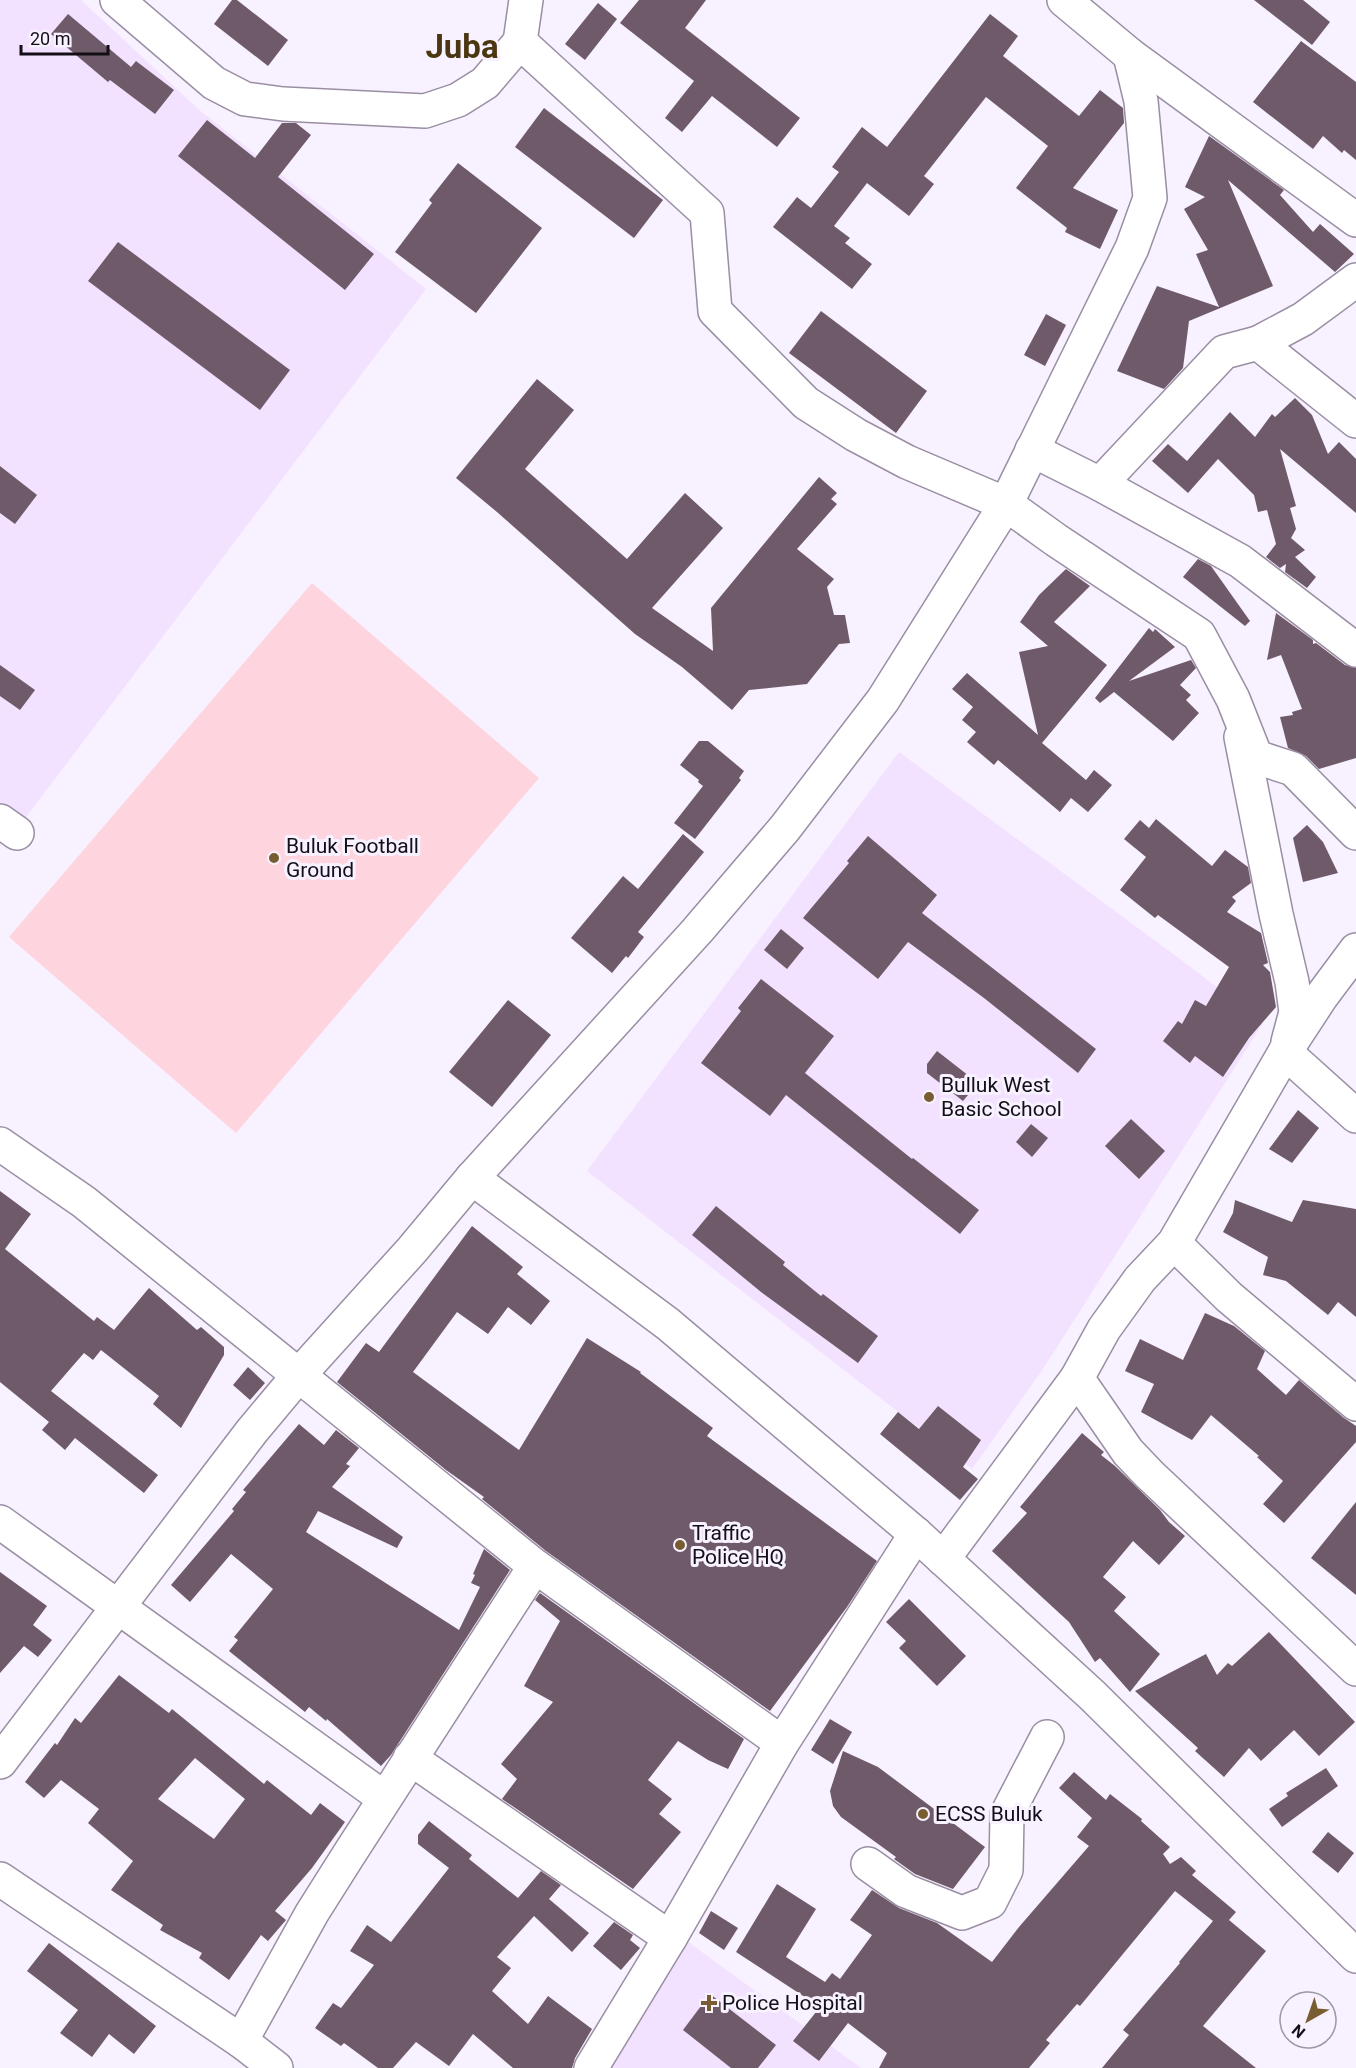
<svg xmlns="http://www.w3.org/2000/svg" width="1356" height="2068" viewBox="0 0 1356 2068" font-family="Roboto,sans-serif">
	<rect width="100%" height="100%" fill="#f8f1ff"/>
	<g fill="#f2e1ff">
		<path d="M0,0H81L198,109L426,289L17,829L0,816Z"/>
		<path d="M899,752L1188,965L1263,1023L1043,1369L972,1469L587,1171Z"/>
		<path d="M684,1939L861,2068H608Z"/>
	</g>
	<path fill="#fed5df" d="M312,583L539,778L236,1133L9,937Z"/>
	<g fill="#6f5a69" fill-rule="evenodd">
		<path d="M232,0H237L288,40L268,66L214,24Z"/>
		<path d="M639,0H706L685,28L800,118L777,147L712,96L682,132L665,118L694,81L620,23Z"/>
		<path d="M1254,0H1303L1330,22L1312,45Z"/>
		<path d="M598,3L617,19L585,60L565,44Z"/>
		<path d="M68,14L131,67L136,61L174,90L155,114L110,80L108,82L51,34Z"/>
		<path d="M990,14L1018,36L1003,56L1079,116L1100,90L1123,108L1124,123L1073,188L1118,210L1100,249L1065,232L1067,228L1016,188L1048,146L986,97L924,176L934,184L909,216L867,183L834,226L850,238L845,243L872,264L852,289L773,227L797,197L811,208L839,172L832,167L862,127L887,147Z"/>
		<path d="M1301,41L1356,82V160L1344,150L1342,153L1323,136L1313,149L1253,102Z"/>
		<path d="M544,108L663,200L634,238L515,147Z"/>
		<path d="M207,120L255,158L282,123H296L311,135L278,177L374,254L345,290L178,156Z"/>
		<path d="M1209,136L1284,190L1280,195L1313,232L1320,224L1354,254L1335,272L1228,180L1273,286L1189,321L1183,368L1164,389L1117,371L1157,286L1219,307L1196,254L1208,250L1184,209L1205,197L1185,187Z"/>
		<path d="M458,163L542,228L476,313L395,252L432,203L429,200Z"/>
		<path d="M118,242L290,370L260,410L88,281Z"/>
		<path d="M821,311L927,391L896,433L789,353Z"/>
		<path d="M1046,314L1066,325L1045,366L1024,355Z"/>
		<path d="M537,379L574,410L525,469L627,559L685,493L723,528L652,608L713,651L711,608L819,477L837,493L831,499L837,504L797,549L834,579L827,587L834,615H845L850,643L839,644L807,684L749,690L732,710L682,667L635,634L497,512L456,478Z"/>
		<path d="M1295,398L1312,415L1328,454L1339,442L1356,459V513L1280,449L1296,506L1290,508L1296,529L1291,538L1305,550L1295,557L1316,577L1307,588L1285,572L1286,564L1280,568L1266,557L1276,544L1267,510L1258,512L1254,495L1218,459L1188,493L1152,461L1168,444L1187,461L1230,412L1255,437L1272,414L1275,417Z"/>
		<path d="M0,466L37,495L15,524L0,513Z"/>
		<path d="M1198,559L1211,566L1250,621L1245,626L1183,577Z"/>
		<path d="M1066,569L1090,586L1054,622L1107,665L1042,743L1086,780L1094,770L1112,785L1088,812L1071,798L1060,812L998,760L994,765L967,742L976,732L962,720L973,707L952,689L967,673L1038,735L1019,652L1048,646L1020,622L1039,595Z"/>
		<path d="M1276,613L1313,640V644L1316,643L1345,665L1356,668V758L1319,769L1306,756L1288,748L1280,717L1293,715L1292,712L1302,709L1281,655L1267,660Z"/>
		<path d="M1149,628L1153,632L1155,629L1175,647L1129,681L1191,660L1196,668L1180,685L1191,695L1186,700L1199,713L1173,741L1114,692L1100,703L1095,698Z"/>
		<path d="M0,665L35,690L20,710L0,696Z"/>
		<path d="M699,741H708L744,771L739,778L741,780L695,839L674,823L703,786L698,782L699,780L680,765Z"/>
		<path d="M1156,819L1212,866L1225,850L1248,867L1251,883L1232,897L1236,901L1227,912L1261,933L1268,963L1263,965L1270,972L1276,1007L1249,1038L1223,1077L1195,1056L1190,1063L1163,1041L1178,1021L1182,1024L1195,1000L1206,1006L1229,967L1158,915L1155,918L1120,890L1146,857L1124,839L1140,820L1149,828Z"/>
		<path d="M1307,825L1323,842L1338,873L1303,882L1293,838Z"/>
		<path d="M683,834L704,852L638,932L644,937L628,958L626,956L612,973L571,938L623,876L638,889Z"/>
		<path d="M868,836L937,895L922,913L1096,1049L1078,1073L984,998L908,942L878,979L803,918L849,863L847,861Z"/>
		<path d="M781,929L804,948L787,969L764,950Z"/>
		<path d="M761,979L834,1036L805,1073L912,1159L913,1158L979,1210L960,1234L786,1095L770,1116L701,1063L741,1011L738,1008Z"/>
		<path d="M508,1000L551,1035L492,1107L449,1072Z"/>
		<path d="M937,1051L978,1083L963,1101L927,1073V1064Z"/>
		<path d="M1298,1110L1319,1128L1292,1163L1269,1149Z"/>
		<path d="M1131,1119L1165,1151L1139,1179L1105,1146Z"/>
		<path d="M1031,1124L1048,1138L1032,1157L1016,1142Z"/>
		<path d="M0,1191L31,1214L5,1249L94,1321L97,1317L114,1330L149,1288L197,1330L201,1327L224,1347V1355L181,1428L153,1404L159,1396L101,1350L93,1360L84,1353L51,1391L158,1475L144,1493L75,1438L65,1450L42,1430L49,1422L0,1382Z"/>
		<path d="M1235,1200L1292,1222L1303,1200L1356,1209V1317L1338,1302L1328,1315L1286,1281L1263,1275L1268,1257L1223,1232L1233,1213Z"/>
		<path d="M716,1206L785,1262L783,1265L821,1296L823,1294L878,1336L858,1363L761,1292L692,1235Z"/>
		<path d="M472,1226L523,1267L517,1274L550,1301L531,1325L508,1307L488,1334L457,1312L413,1372L519,1450L587,1338L641,1372L640,1373L713,1428L707,1436L877,1561L847,1607L770,1711L546,1551L482,1499L484,1497L446,1470L337,1382L366,1343L379,1352Z"/>
		<path d="M1205,1313L1234,1326L1265,1351L1257,1369L1286,1395L1299,1380L1344,1418L1356,1426V1442L1284,1523L1263,1504L1283,1481L1257,1457L1259,1456L1211,1415L1192,1440L1141,1412L1154,1384L1125,1371L1140,1339L1183,1360Z"/>
		<path d="M248,1367L265,1383L250,1400L233,1385Z"/>
		<path d="M938,1406L981,1440L963,1467L978,1479L960,1500L880,1434L898,1412L919,1429Z"/>
		<path d="M299,1424L324,1445L336,1430L359,1448L346,1464L350,1466L332,1487L403,1537L397,1548L318,1511L306,1532L459,1630L480,1587L471,1583L475,1575L473,1574L484,1549L510,1570L391,1755L381,1766L327,1719L326,1721L309,1707L305,1712L229,1651L238,1640L234,1637L273,1589L231,1554L190,1602L171,1585L234,1511L232,1509L246,1492L243,1490Z"/>
		<path d="M1082,1433L1104,1452L1101,1455L1115,1466L1160,1510L1169,1522L1185,1536L1159,1565L1133,1541L1103,1577L1126,1597L1114,1611L1160,1654L1130,1692L1100,1658L1095,1662L1069,1622L992,1551L1027,1513L1020,1507Z"/>
		<path d="M1356,1502V1595L1311,1558Z"/>
		<path d="M0,1572L47,1606L33,1625L52,1640L38,1657L24,1646L0,1673Z"/>
		<path d="M540,1593L744,1739L728,1769L708,1760L678,1741L648,1780L672,1799L659,1814L681,1832L633,1889L502,1799L517,1779L501,1764L553,1702L524,1686L560,1621L535,1600Z"/>
		<path d="M909,1599L966,1656L937,1686L899,1648L906,1641L886,1622Z"/>
		<path d="M1269,1632L1355,1722L1319,1756L1294,1730L1261,1761L1249,1748L1224,1777L1195,1751L1198,1748L1135,1691L1206,1654L1217,1675L1228,1663L1232,1666Z"/>
		<path d="M119,1675L169,1713L172,1709L264,1784L267,1780L311,1815L320,1803L345,1822L312,1868L275,1911L286,1920L268,1941L261,1935L229,1980L199,1958L202,1953L160,1930L163,1925L111,1890L133,1861L88,1823L99,1809L61,1780L44,1798L25,1782L55,1743L57,1745L75,1718L81,1723ZM195,1758L245,1799L214,1839L158,1799Z"/>
		<path d="M830,1719L852,1732L833,1764L811,1750Z"/>
		<path d="M843,1751L878,1767L985,1847L953,1889L915,1874L894,1859L896,1857L841,1817L833,1806L830,1791Z"/>
		<path d="M1326,1768L1338,1786L1282,1827L1269,1809L1288,1796L1286,1793Z"/>
		<path d="M1074,1772L1106,1800L1110,1794L1142,1819L1141,1821L1170,1847L1163,1854L1170,1864L1181,1857L1196,1871L1192,1875L1236,1912L1229,1920L1266,1951L1203,2026L1256,2068H1102L1129,2035L1123,2030L1180,1963L1179,1962L1213,1921L1175,1891L1080,2006L1077,2004L1046,2040L1050,2043L1029,2068H879L887,2053L848,2023L819,2061L793,2041L820,2007L736,1952L777,1884L816,1909L786,1957L825,1982L832,1973L840,1979L872,1935L850,1920L872,1890L899,1908L937,1923L992,1962L1019,1927L1089,1846L1077,1837L1092,1818L1059,1788Z"/>
		<path d="M429,1821L472,1855L469,1859L518,1898L541,1871L561,1885L549,1899L589,1933L572,1952L534,1916L497,1957L511,1968L492,1991L528,2024L548,1996L592,2029L575,2058L572,2068H513L473,2034L449,2066L416,2042L393,2068H378L344,2043L341,2046L315,2028L333,2003L341,2008L374,1965L350,1951L367,1925L391,1942L449,1868L418,1844V1835Z"/>
		<path d="M1328,1832L1354,1853L1338,1873L1312,1852Z"/>
		<path d="M711,1911L738,1928L724,1950L699,1933Z"/>
		<path d="M614,1922L633,1935L630,1940L640,1948L621,1970L593,1946Z"/>
		<path d="M49,1943L156,2026L134,2054L109,2034L92,2057L60,2033L78,2010L27,1971Z"/>
		<path d="M710,1994L776,2045L758,2068H731L683,2030Z"/>
	</g>
	<g fill="none" stroke-linecap="round" stroke-linejoin="round">
		<g stroke="#9a8ea3" stroke-width="36">
			<g id="minor">
				<path d="M117,0L214,83L245,99L283,104L425,111L458,100L485,83L520,42"/>
				<path d="M526,0L520,42L707,213L715,311L806,403L856,435L907,462L1006,504L1056,540L1199,635L1233,699L1256,757L1293,769L1356,833"/>
				<path d="M1064,0L1130,55L1356,220"/>
				<path d="M1258,343L1356,421"/>
				<path d="M1032,450L1100,484L1240,561L1356,650"/>
				<path d="M1100,484L1224,352L1258,343L1303,319L1356,280"/>
				<path d="M1241,737L1276,914L1292,982L1296,1012L1288,1042"/>
				<path d="M0,821L17,833"/>
				<path d="M1285,1052L1356,1116"/>
				<path d="M0,1144L84,1202L535,1566L782,1743"/>
				<path d="M472,1178L668,1324L916,1534L1093,1696L1356,1956"/>
				<path d="M1174,1243L1229,1297L1356,1404"/>
				<path d="M1077,1378L1128,1452L1149,1474L1356,1669"/>
				<path d="M0,1522L384,1798"/>
				<path d="M943,1559L1077,1378L1104,1329L1140,1279L1174,1243L1285,1052L1321,997L1356,950"/>
				<path d="M410,1758L670,1938"/>
				<path d="M0,1762L252,1431L298,1376L412,1250L472,1178L697,931L785,828L883,700L1006,504L1132,248L1150,198L1141,101L1130,55"/>
				<path d="M868,1864L906,1891L962,1913L990,1902L1006,1870L1007,1814L1047,1737"/>
				<path d="M0,1879L241,2041L276,2068"/>
				<path d="M241,2041L312,1913L348,1856L535,1566"/>
				<path d="M591,2068L670,1938L782,1743L916,1534"/>
			</g>
		</g>
		<use href="#minor" stroke="#fff" stroke-width="33"/>
	</g>
	<g fill="#775d2f" stroke="#f8f1ff" stroke-width="2">
		<circle cx="274" cy="858" r="6"/>
		<circle cx="929" cy="1097" r="6"/>
		<circle cx="680" cy="1545" r="6"/>
		<circle cx="923" cy="1814" r="6"/>
		<path d="M706 1994h6v6h6v6h-6v6h-6v-6h-6v-6h6z"/>
	</g>
	<g text-anchor="middle" dominant-baseline="central" stroke-width="6" stroke-linejoin="round" paint-order="stroke">
		<g font-size="21" fill="#130f16" stroke="#f8f1ff" text-anchor="start">
			<text x="286" y="846">Buluk Football<tspan x="286" dy="24">Ground</tspan></text>
			<text x="941" y="1085">Bulluk West<tspan x="941" dy="24">Basic School</tspan></text>
			<text x="692" y="1533">Traffic<tspan x="692" dy="24">Police HQ</tspan></text>
			<text x="935" y="1814">ECSS Buluk</text>
			<text x="722" y="2003">Police Hospital</text>
		</g>
		<g font-size="33" font-weight="bold" fill="#4a3610" stroke="#f8f1ff">
			<text x="462" y="46">Juba</text>
		</g>
	</g>
	<g transform="translate(1308 2020) rotate(220)"><circle r="28" fill="#f8f1ff" stroke="#9c97a2" stroke-width="1.5"/>
	<path d="M0-4.5L10 22L0 15L-10 22Z" fill="#775d2f"/>
	<text y="-9" font-size="16" font-weight="bold" text-anchor="middle" fill="#130f16">N</text>
	</g>
	<path d="M21 45v9h87v-9" fill="none" stroke="#130f16" stroke-width="3"/>
	<text x="30" y="45" font-size="18" fill="#130f16" stroke="#f8f1ff" stroke-width="4.5" paint-order="stroke">20 m</text>
</svg>
